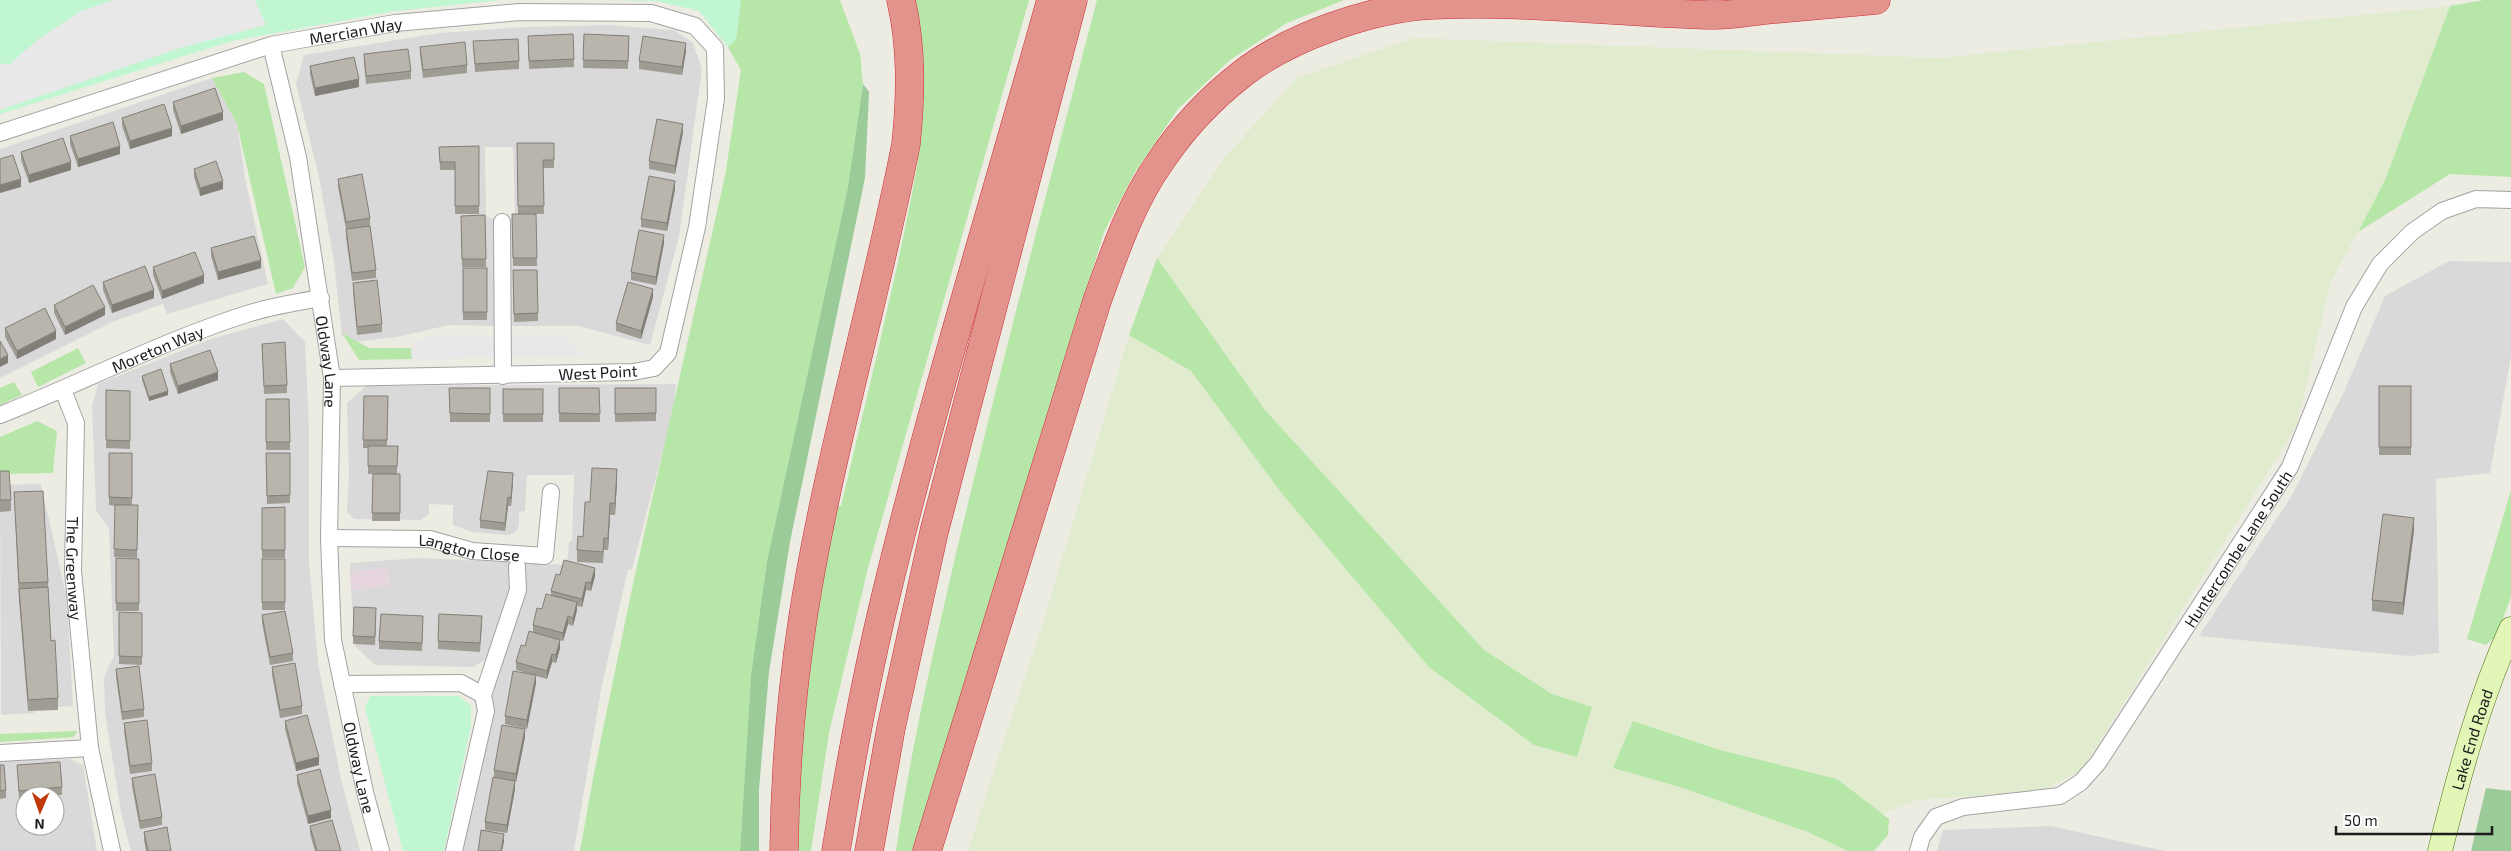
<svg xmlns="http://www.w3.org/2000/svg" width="2511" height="851" viewBox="0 0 2511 851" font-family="'Exo 2',sans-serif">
	<rect width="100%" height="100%" fill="#edece2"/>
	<g fill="#dad9d9" fill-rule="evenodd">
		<path d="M609,25L674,30L693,43L702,69L679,237L650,345L578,326H507L505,219L515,217L513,147H485L486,216L496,220L497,326L449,325L397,337L352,342L342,336L334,262L319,177L296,84L304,55L440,33L525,27Z"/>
		<path d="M212,78L237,124L245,178L268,284L167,314L163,304L115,321L0,378V149Z"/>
		<path d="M2449,261L2511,262V356L2490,473L2436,479L2439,653L2409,656L2199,636L2291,497L2343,394L2385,296Z"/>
		<path d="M283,319L305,342L309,428V561L318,663L341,779L360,851H131L121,812L105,713L104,677L114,656L109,529L96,510L92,406L98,384L211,339Z"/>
		<path d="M676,384L673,411L632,569H628L601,690L574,851H463L496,677L501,675L486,659L473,667L375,665L355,646L351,590L389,586L388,569L350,572V563L419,558L567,565L569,541H572L574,475H527L525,511L519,512V525L516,532L509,535L472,532L453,525V505L429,504V514L421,520L354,519L347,512L349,476L347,403L366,386Z"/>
		<path d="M41,484L67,599L73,706L34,709V713L1,715L0,485Z"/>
		<path d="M70,759L83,765L97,851H0V761ZM25,796H55V826H25Z"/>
		<path d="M2051,826L2123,842L2166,851H1937L1943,830Z"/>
	</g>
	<path fill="#e6d4de" d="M388,568L389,586L351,590L350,572Z"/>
	<path fill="#e1ebce" d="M2450,6L2386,178L2331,282L2296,427L2082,770L2041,791L1917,800L1882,814L1837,779L1720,750L1633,721L1614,768L1680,787L1808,832L1848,851H968L1045,616L1129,335L1191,371L1283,495L1534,745L1577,757L1591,707L1552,694L1484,650L1265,410L1157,258L1224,158L1297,78L1414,38L1939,58Z"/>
	<g fill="#b7e6a9">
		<path d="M741,0H840L860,54L863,84L848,187L767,561L751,675L740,851H580L594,773L634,579L725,176L741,70L728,47L736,39Z"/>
		<path d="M914,0H1029L868,568L829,733L811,851H798V797L810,656L835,506H841C860,425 880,344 898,262C917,170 936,94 914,0Z"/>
		<path d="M1097,0H1344L1287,23L1230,60L1178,109L1135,172L1104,232L916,851H896C911,746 935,644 959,541C1002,360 1050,180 1097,0Z"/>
		<path d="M2484,0H2511V177L2450,174L2358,232L2386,178L2450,6Z"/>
		<path d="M244,72L264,84L305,267L293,288L276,294L237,124L212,78Z"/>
		<path d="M1157,258L1265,410L1484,650L1552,694L1592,707L1577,757L1534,745L1429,667L1283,495L1191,371L1129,335Z"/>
		<path d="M342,333L369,348H411L412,359L359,360Z"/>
		<path d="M78,348L86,363L38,387L31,372Z"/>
		<path d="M14,382L22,395L0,405V388Z"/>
		<path d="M37,421L57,431L53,473L0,474V437Z"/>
		<path d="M2511,490V597L2497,635L2486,645L2467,639Z"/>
		<path d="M1633,721L1720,750L1837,779L1889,819L1888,835L1874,851H1848L1808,832L1680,787L1613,768Z"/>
		<path d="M77,731L74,737L0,742V734Z"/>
	</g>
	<g fill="#9acb98">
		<path d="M863,84L869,92L865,178L790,542L769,672L759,789V851H740L751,675L767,561L848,187Z"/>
		<path d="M2486,788L2511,791V851H2471Z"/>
	</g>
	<g fill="#c0f6d2">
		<path d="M0,0H502L395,11L232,41L0,114Z"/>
		<path d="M607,0H741L736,39L728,47L699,11L656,1Z"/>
		<path d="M370,696H459L471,706V726L444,851H403L365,708Z"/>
	</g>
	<g fill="#e8e8e8">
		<path d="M113,0H255L266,25L183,47L0,110V63L9,65L37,40L81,11Z"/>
		<path d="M564,335L585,357L412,359L411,348L425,337Z"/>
	</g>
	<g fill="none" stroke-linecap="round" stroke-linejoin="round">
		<g stroke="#a3a3a3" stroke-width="18">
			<g id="street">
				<path id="s1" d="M271,45L298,157L332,378L329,538L333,640L365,792L381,851"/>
				<path id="s2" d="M0,133L271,45L395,23L520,12L651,13L695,26L715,48L716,99L697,227L668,353L654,368L633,372L332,378"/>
				<path d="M502,222L503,376"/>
				<path id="s3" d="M63,390L76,423L73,571L90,748L112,851"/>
				<path id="s4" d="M0,415C84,382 164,340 250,313C273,306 298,302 321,298"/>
				<path id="s5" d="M329,538L430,539L472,551L545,556L551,492"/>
				<path d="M342,684L461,683L483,695L486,711L454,851"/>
				<path d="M483,695L518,590L517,567"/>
				<path d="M0,753L90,748"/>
				<path id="s6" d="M1918,851L1922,837L1936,817L1963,807L2060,796L2081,782L2098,763L2290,467L2354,307L2380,264L2412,232L2442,211L2476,199L2511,200"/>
			</g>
		</g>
		<g stroke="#486d09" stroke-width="25">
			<g id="secondary">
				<path id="s7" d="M2440,851C2459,775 2479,700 2511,629"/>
			</g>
		</g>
		<g stroke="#cf2b38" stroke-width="29">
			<g id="highway">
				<path d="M784,851C785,773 791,695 803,617C828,457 875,302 906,144C911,95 912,48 901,0"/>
				<path d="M836,851C850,764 866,677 887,591C935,392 996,197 1051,0"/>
				<path d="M869,851L891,728L934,532L1073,0"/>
				<path d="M927,851L1097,301C1114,254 1131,203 1160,162C1182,129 1211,98 1242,74C1289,37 1372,8 1432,5C1524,0 1617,13 1710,15C1728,16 1747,12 1765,10C1802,7 1839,3 1876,0"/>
			</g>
		</g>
		<use href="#street" stroke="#fff" stroke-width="16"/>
		<use href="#secondary" stroke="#e2f6b7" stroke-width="24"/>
		<use href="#highway" stroke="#e2938c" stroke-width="28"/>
	</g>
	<g fill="#9f9c94">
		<path d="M584,34L629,36L628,69L583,68Z"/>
		<path d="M528,36L574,59V67L529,69Z"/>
		<path d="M473,41L519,61V69L475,72Z"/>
		<path d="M420,47L467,65V73L423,78L420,55Z"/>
		<path d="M686,51L682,75L639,69V61Z"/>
		<path d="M364,54L411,71V79L366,84L364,62Z"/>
		<path d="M310,66L359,87L315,96L310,74Z"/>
		<path d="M173,102L223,120L181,134L173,110Z"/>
		<path d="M122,118L172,136L130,149L122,126Z"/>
		<path d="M683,132L675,174L649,169V161Z"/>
		<path d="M70,136L120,154L78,167L70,144Z"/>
		<path d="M517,143H554V168H543L544,214H518Z"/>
		<path d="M479,146V214H455V170H440L439,147Z"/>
		<path d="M21,152L71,170L29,183L21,160Z"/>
		<path d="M194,169L223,189L200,196L194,177Z"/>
		<path d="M338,179L370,218V226L376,270V278L352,281L346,237V229L338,187Z"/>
		<path d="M675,189L667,231L641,227V219Z"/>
		<path d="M512,214H536L537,266H513Z"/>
		<path d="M485,215L486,267H462L461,216Z"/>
		<path d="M664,243L656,285L631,280V272Z"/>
		<path d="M211,248L261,268L218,280L211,256Z"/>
		<path d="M153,267L204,283L162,299L153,275Z"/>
		<rect x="463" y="268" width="24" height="52"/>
		<path d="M513,270H537L538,321L514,322Z"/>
		<path d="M103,282L154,298L112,313L103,290Z"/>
		<path d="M353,283L382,324V332L357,335L353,291Z"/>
		<path d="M653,297L641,339L616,331V323Z"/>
		<path d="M54,305L105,315L65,335L54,313Z"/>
		<path d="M5,328L56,339L17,359L5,337Z"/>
		<path d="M262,344L287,385V393L264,394Z"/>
		<path d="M170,364L218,380L178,394L170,372Z"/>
		<path d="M142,376L168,395L149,401L142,380Z"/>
		<rect x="2379" y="386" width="32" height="69"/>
		<path d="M449,388H490V422H450Z"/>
		<path d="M559,388H599L600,422H559Z"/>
		<path d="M615,388H656V421L615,422Z"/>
		<rect x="503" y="389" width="40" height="33"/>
		<path d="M106,390L130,391V449L106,448Z"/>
		<path d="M364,396H388L387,446H398L397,474H400V521H372L373,474H368V448H363Z"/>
		<path d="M266,399H289L290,450H266Z"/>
		<path d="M109,453H132V505H138L137,558L114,557L115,506L109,505Z"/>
		<path d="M266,453H290V503L267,504Z"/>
		<path d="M0,471L11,500V511L0,512Z"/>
		<path d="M513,481L511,506H508L505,531L480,528V520Z"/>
		<path d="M617,481L615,515H610L608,550H604L603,563L577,562V550L583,537L590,502Z"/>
		<path d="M14,492L48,582L51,641L58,698V710L28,711L19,601Z"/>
		<path d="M285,507V558H262V508Z"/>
		<path d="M2414,530L2403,615L2372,611V600Z"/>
		<path d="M116,558L139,559V611H116Z"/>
		<rect x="262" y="559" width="23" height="51"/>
		<path d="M560,575L595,576L591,591L586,590L582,607L577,606V610L573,626L568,624L563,641L560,640V648L556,663L552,662L547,679L536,676V683L527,729L505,724V716L530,674L516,670V662L533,632V625L551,595V591Z"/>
		<path d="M119,612L142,613V665L119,664Z"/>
		<path d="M262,615L293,653V661L270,665L262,623Z"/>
		<path d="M376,616L375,645L353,644V636Z"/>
		<path d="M423,624L422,651L379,649V641Z"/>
		<path d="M482,624L480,652L438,649V641Z"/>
		<path d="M272,667L302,706V714L280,718L272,675Z"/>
		<path d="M116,669L144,709V717L122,720L116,677Z"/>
		<path d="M285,721L319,765L296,771L285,729Z"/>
		<path d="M124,723L152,763V771L130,774L124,731Z"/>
		<path d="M525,737L516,782H515V789L507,833L485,830V822L494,777V770Z"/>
		<path d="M0,765L6,790V798L0,799Z"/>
		<path d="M17,765L62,787V795L25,796V798L19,799Z"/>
		<path d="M297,775L331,818L308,824L297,783Z"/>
		<path d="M132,778L162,817V825L140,829L132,786Z"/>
		<path d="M310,826L341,851H315L310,834Z"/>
		<path d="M144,832L171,851H146L144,840Z"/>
	</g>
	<g fill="#827f78">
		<path d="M686,43V51L682,75V67Z"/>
		<path d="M359,79V87L315,96V88Z"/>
		<path d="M223,112V120L181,134V126Z"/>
		<path d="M683,124V132L675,174V166Z"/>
		<path d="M172,128V136L130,149V141Z"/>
		<path d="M120,146V154L78,167V159Z"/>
		<path d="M71,162V170L29,183V175Z"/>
		<path d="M21,179V187L0,193V185Z"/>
		<path d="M223,181V189L200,196V188Z"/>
		<path d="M675,181V189L667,231V223Z"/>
		<path d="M664,235V243L656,285V277Z"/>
		<path d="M261,260V268L218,280V272Z"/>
		<path d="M204,275V283L162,299V291Z"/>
		<path d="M653,289V297L641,339V331Z"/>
		<path d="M154,290V298L112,313V305Z"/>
		<path d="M105,307V315L65,335V327Z"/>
		<path d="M56,331V339L17,359V351Z"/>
		<path d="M8,355V363L0,367V359Z"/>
		<path d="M218,372V380L178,394V386Z"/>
		<path d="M168,391V395L149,401V397Z"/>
		<path d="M617,469V481L615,515V503Z"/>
		<path d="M513,473V481L511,506V498Z"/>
		<path d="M508,497V506L505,531V523Z"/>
		<path d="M610,503V515L608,550V538Z"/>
		<path d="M2414,518V530L2403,615V603Z"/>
		<path d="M595,568V576L591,591V583Z"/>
		<path d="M586,582V590L582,607V599Z"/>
		<path d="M577,602V610L573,626V618Z"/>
		<path d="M568,616V624L563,641V633Z"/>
		<path d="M560,640V648L556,663V655Z"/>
		<path d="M552,654V662L547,679V671Z"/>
		<path d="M536,675V683L527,729V720Z"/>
		<path d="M525,729V737L516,782V774Z"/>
		<path d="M319,757V765L296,771V763Z"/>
		<path d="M515,781V789L507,833V825Z"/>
		<path d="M331,810V818L308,824V816Z"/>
		<path d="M504,834V842L502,851H501Z"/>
	</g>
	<g fill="#b9b5ac" stroke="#827f78">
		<path d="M573,34L574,59L529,61L528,36Z"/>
		<path d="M584,34L629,36L628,61L583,60Z"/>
		<path d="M643,36L686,43L682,67L639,61Z"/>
		<path d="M518,39L519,61L475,64L473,41Z"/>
		<path d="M465,42L467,65L423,70L420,47Z"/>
		<path d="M408,49L411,71L366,76L364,54Z"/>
		<path d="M354,57L359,79L315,88L310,66Z"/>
		<path d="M215,88L223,112L181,126L173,102Z"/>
		<path d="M164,104L172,128L130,141L122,118Z"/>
		<path d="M657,119L683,124L675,166L649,161Z"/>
		<path d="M113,122L120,146L78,159L70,136Z"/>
		<path d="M63,138L71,162L29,175L21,152Z"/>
		<path d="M517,143H554V160H543L544,206H518Z"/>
		<path d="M479,146V206H455V162H440L439,147Z"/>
		<path d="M13,155L21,179L0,185V159Z"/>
		<path d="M216,161L223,181L200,188L194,169Z"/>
		<path d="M362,174L370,218L346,222L338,179Z"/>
		<path d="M649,176L675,181L667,223L641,219Z"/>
		<path d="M512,214H536L537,258H513Z"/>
		<path d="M485,215L486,259H462L461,216Z"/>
		<path d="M370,226L376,270L352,273L346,229Z"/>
		<path d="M639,230L664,235L656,277L631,272Z"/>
		<path d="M254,236L261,260L218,272L211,248Z"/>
		<path d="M195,252L204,275L162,291L153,267Z"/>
		<path d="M145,266L154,290L112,305L103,282Z"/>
		<rect x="463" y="268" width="24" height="44"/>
		<path d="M513,270H537L538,313L514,314Z"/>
		<path d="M377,280L382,324L357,327L353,283Z"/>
		<path d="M628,282L653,289L641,331L616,323Z"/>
		<path d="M93,285L105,307L65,327L54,305Z"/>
		<path d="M45,308L56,331L17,351L5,328Z"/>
		<path d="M0,341L8,355L0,359Z"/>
		<path d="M285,342L287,385L264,386L262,344Z"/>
		<path d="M210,350L218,372L178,386L170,364Z"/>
		<path d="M161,369L168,391L149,397L142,376Z"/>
		<rect x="2379" y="386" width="32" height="61"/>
		<path d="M449,388H490V414L450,413Z"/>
		<path d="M559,388H599L600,414L559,413Z"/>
		<path d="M615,388H656V413L615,414Z"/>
		<rect x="503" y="389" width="40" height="25"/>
		<path d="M106,390L130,391V441L106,440Z"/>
		<path d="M364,396H388L387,440H363Z"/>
		<path d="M266,399H289L290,442H266Z"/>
		<path d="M368,446H398L397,466H368Z"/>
		<path d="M109,453H132V498L109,497Z"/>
		<path d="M266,453H290V495L267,496Z"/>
		<path d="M592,468L617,469L615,503H610L608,538H604L603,552L577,550L578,536L583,537L585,502H590Z"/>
		<path d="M0,471H9L11,500H0Z"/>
		<path d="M488,471L513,473L511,498L508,497L505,523L480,520Z"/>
		<path d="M373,474H400V513H372Z"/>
		<path d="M43,491L48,582L19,583L14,492Z"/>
		<path d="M115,505H138L137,550L114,549Z"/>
		<path d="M285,507V550H262V508Z"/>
		<path d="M2383,514L2414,518L2403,603L2372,600Z"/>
		<path d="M116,558L139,559V603H116Z"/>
		<rect x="262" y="559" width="23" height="43"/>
		<path d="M564,560L595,568L591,583L586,582L582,599L551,591L556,574L560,575Z"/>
		<path d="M48,587L51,641L55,640L58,698L28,700L19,589Z"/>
		<path d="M546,594L577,602L573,618L568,616L563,633L533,625L537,608L542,609Z"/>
		<path d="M354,607L376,608L375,637L353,636Z"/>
		<path d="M285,611L293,653L270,657L262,615Z"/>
		<path d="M119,612L142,613V657L119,656Z"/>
		<path d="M381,614L423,616L422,643L379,641Z"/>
		<path d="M439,614L482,616L480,643L438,641Z"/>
		<path d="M529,631L560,640L556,655L552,654L547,671L516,662L521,645L525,646Z"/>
		<path d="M295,663L302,706L280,710L272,667Z"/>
		<path d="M139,666L144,709L122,712L116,669Z"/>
		<path d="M513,671L536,675L527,720L505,716Z"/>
		<path d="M307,715L319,757L296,763L285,721Z"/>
		<path d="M147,720L152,763L130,766L124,723Z"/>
		<path d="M502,725L525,729L516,774L494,770Z"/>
		<path d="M60,762L62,787L19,791L17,765Z"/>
		<path d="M0,765H4L6,790L0,791Z"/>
		<path d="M320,769L331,810L308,816L297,775Z"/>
		<path d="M155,774L162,817L140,821L132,778Z"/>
		<path d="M493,777L515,781L507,825L485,822Z"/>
		<path d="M332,820L341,851H317L310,826Z"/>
		<path d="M167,827L171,851H148L144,832Z"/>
		<path d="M481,830L504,834L501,851H478Z"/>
	</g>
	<g text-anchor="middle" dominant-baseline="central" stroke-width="4" stroke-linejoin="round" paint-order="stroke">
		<g font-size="16" fill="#1c1c1c" stroke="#fff">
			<text stroke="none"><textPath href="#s2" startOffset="371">Mercian Way</textPath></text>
			<text stroke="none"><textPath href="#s4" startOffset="171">Moreton Way</textPath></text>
			<text stroke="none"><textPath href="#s1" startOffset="322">Oldway Lane</textPath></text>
			<text transform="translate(598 372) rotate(-3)">West Point</text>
			<text stroke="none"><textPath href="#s5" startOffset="141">Langton Close</textPath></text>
			<text stroke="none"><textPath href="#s6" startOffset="472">Huntercombe Lane South</textPath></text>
			<text stroke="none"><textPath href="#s3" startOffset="181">The Greenway</textPath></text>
			<text stroke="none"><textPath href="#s7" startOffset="116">Lake End Road</textPath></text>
			<text stroke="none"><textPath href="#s1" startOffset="731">Oldway Lane</textPath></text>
		</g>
	</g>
	<g transform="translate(40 811) rotate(182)"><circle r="24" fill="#ffffff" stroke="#a4a4a4"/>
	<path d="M0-4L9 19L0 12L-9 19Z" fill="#bf3909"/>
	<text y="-8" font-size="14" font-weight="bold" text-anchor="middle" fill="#1c1c1c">N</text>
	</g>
	<path d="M2336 826v8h156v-8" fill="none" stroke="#1c1c1c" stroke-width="2.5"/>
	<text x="2344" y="826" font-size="15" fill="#1c1c1c" stroke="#ffffff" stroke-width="4" paint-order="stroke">50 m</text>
</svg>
